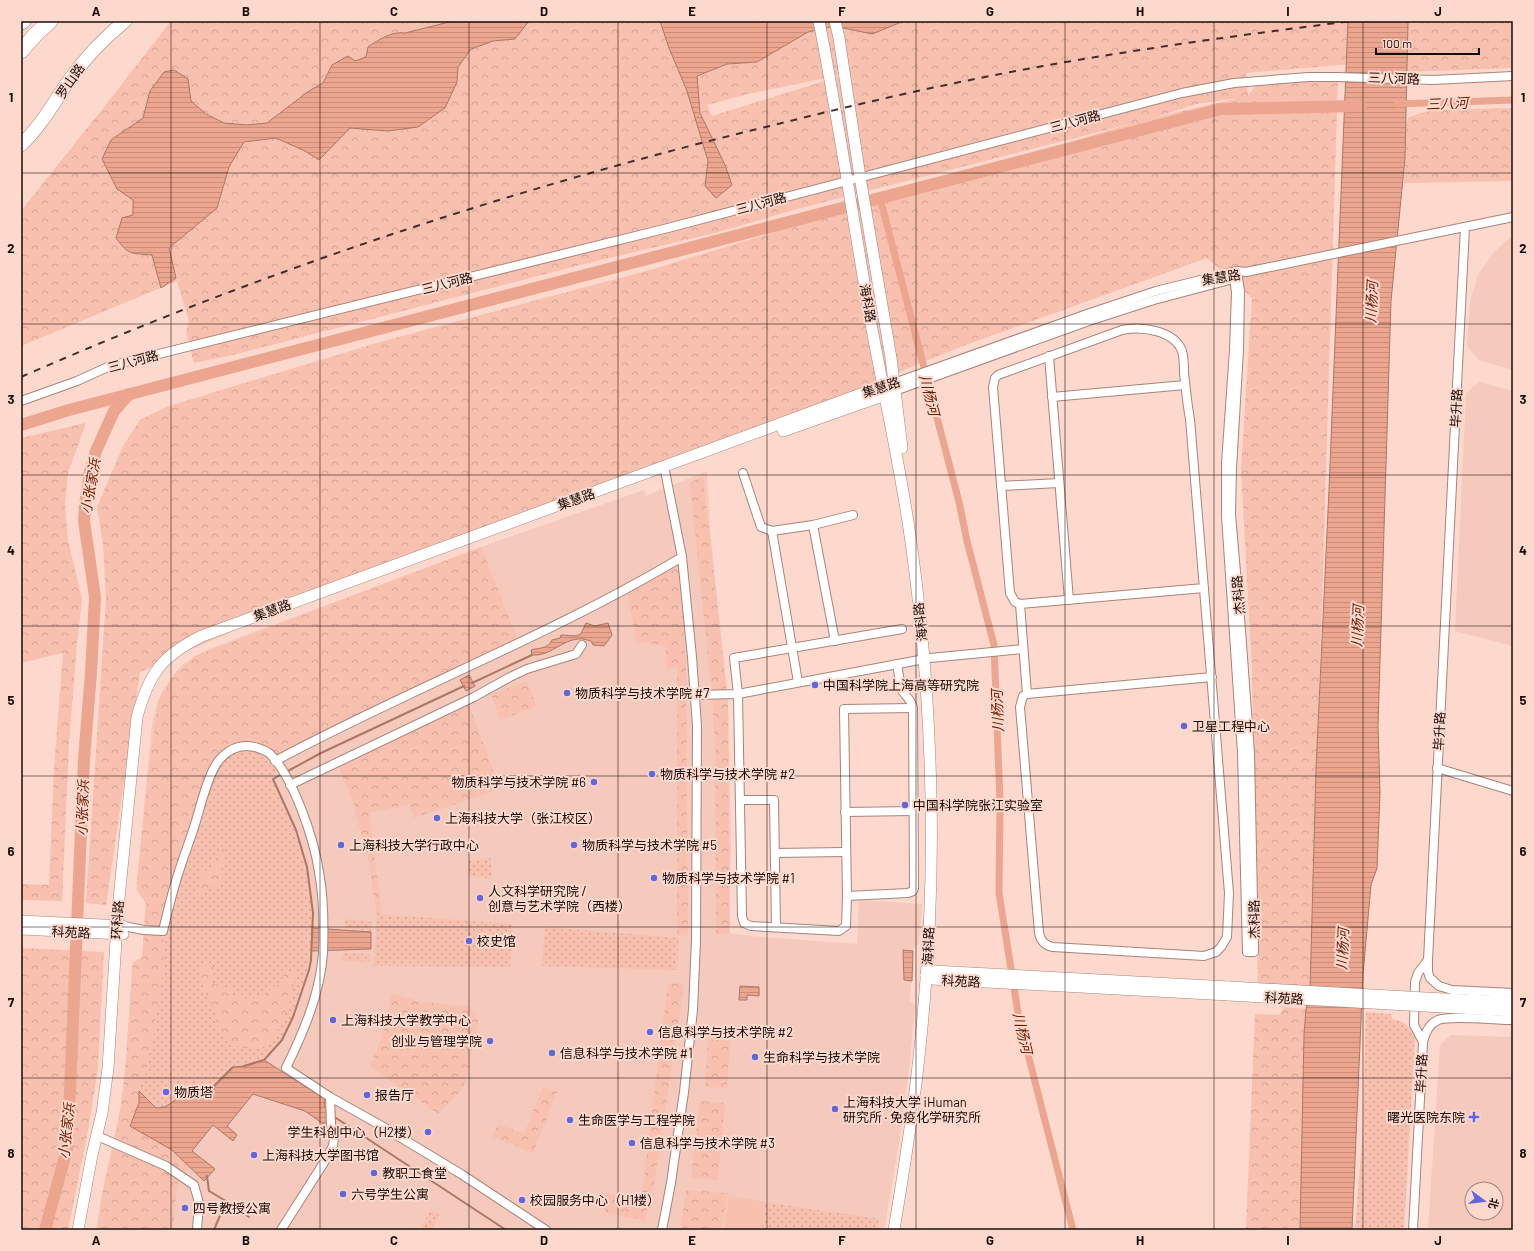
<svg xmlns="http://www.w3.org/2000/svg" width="1534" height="1251" viewBox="0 0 1534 1251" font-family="Barlow,'Noto Sans SC',sans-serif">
	<defs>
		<pattern id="grass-dots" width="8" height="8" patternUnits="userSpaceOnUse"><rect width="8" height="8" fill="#f8c0af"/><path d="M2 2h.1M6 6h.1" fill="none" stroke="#d4a495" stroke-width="1.8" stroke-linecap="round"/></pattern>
		<pattern id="forest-crowns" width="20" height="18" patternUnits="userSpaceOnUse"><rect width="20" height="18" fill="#f8c0af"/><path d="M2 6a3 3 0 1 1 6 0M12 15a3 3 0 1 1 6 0" fill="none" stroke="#d4a495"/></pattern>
		<pattern id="water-rules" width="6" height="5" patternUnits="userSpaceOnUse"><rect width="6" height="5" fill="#eca58f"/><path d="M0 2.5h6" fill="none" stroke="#ca8d7a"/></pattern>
	</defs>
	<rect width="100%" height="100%" fill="#fdd8cd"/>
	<g fill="#f5c9bb" fill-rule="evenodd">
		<path d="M1513,235V370L1479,360L1467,346L1470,303L1478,275L1495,251Z"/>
		<path d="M1479,382L1513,391V646L1455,631L1466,394Z"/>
		<path d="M707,471L710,529L728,702L731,851L728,914L730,933L749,936L857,944L859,900L922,904L919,944L914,947L913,951L910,1001L915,1006L909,1069L899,1143L884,1230H97L103,1189L121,1104L125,1072L132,965L136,960L142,958L146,903L136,890L152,725L155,710L162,692L171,678L182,665L206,650L481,547L644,490L646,496Z"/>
		<path d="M1451,1035L1513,1037V1230H1428L1440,1045ZM1472,1189H1496V1213H1472Z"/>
	</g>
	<g fill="url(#grass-dots)">
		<path d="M234,748H259L280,768L271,776C278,786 282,798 286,809C316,875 323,949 292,1017C286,1032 278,1050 264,1060C256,1066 242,1066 232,1067L214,1086L180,1097L165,1107L156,1109L139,1091L154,1032L164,963L163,931L215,766Z"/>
		<path d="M491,858L492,879L469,876L468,861Z"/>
		<path d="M377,914L512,924L510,967L374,966Z"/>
		<path d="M345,919L372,922L371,931L345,929Z"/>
		<path d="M545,927L679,938L677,970L542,966Z"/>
		<path d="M343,953L370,954V962L342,961Z"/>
		<path d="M1366,1012L1391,1014L1392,1019C1405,1021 1410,1027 1415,1039L1404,1230H1355L1362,1140Z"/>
		<path d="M765,1202L879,1219L877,1230H761Z"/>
		<path d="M431,1210L440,1215L431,1230H419Z"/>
	</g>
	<g fill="url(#forest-crowns)" fill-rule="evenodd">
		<path d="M171,21H1351V64L1246,73L1248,96L1259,81L1338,77L1310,991L1258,989L1252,670L1241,469L1252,298L1207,258L963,346L701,453L319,593L140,672L106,905L86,903L106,599L103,545L97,507L123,446L140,420L169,406L380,342L650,270L1133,123L797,209L715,233L584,264L233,355L194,363L186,333L189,321L177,281L21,346V212L24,207L108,102ZM850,73L712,116L707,105L748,94ZM1239,98L1156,117L1196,104Z"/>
		<path d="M1408,21H1513V68L1407,72Z"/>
		<path d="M1513,108V181L1404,183L1406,123L1409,117L1432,110Z"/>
		<path d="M86,423L68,473L65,504L68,540L82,599L77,643L69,744L62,901L21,900V884L49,885L54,769L63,653L21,663V438Z"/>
		<path d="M703,476L728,702L730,933L716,935L715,749L713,708L690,483Z"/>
		<path d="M481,547L519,643L275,761L267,752L234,748L215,766L163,930L164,963L154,1032L139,1091V1103L130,1126L172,1150L189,1167L177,1185L173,1230H97C100,1194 111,1160 118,1125C127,1071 129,1017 133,963L142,958L146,903L139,893L137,882L147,784L158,701L174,675L195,656Z"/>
		<path d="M679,563L686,659L688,935L677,936V668H667L665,646L636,641L627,589Z"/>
		<path d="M527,681L536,706L501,720L491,694Z"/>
		<path d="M467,700L500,789L414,818L409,804L369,813L382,914H377L367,852L355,812V807L337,763Z"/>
		<path d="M224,844L222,882L198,896L201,870L208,871Z"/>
		<path d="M21,948L104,952L98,1067L88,1131L68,1230H21Z"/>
		<path d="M207,965L215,968L211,984L223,985L233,991V997L241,996L246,999L248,998H258L280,983L285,973H296L290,1001L280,1027L264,1048C236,1050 226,1045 215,1019L217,1012C208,998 201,987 199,970Z"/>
		<path d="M668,983L684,984L653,1193H642Z"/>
		<path d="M392,993L417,1001L468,1007L475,1013L478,1020L476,1038L471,1053L465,1083L459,1093L438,1114L370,1066L382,1038Z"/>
		<path d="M1284,1007L1306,1009L1304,1035L1300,1230H1246L1255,1014L1279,1015Z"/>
		<path d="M708,1039L730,1041L727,1088L705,1087Z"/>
		<path d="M543,1086L557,1092L533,1153L493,1137L498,1124L524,1134Z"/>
		<path d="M700,1101L725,1103L718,1180L691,1178Z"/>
		<path d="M686,1190L728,1193L721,1230H680Z"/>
		<path d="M603,1193L649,1200L645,1220L605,1213Z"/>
	</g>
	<path fill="#f8c0af" d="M729,1196L765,1202L761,1230H724Z"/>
	<g fill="url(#water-rules)" stroke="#ac7766">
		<path d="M453,21H529L515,39L493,41L471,49L458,67L457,82L445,108L418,127L388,131L350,128L319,160L305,151L276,138L244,142L229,167L217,208L169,248L176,278L161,288L152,255C132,253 129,256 116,238L122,218L133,215V200L117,189L102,159L111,140L143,118L150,91L164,72L174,70L188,79L191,101L206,114L224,123L247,125L267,123L309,91L323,83L332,65L348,56L355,61L366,57L368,47C378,40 392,31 405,33Z"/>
		<path d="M660,21H904L872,34L834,26L808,32L757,62L727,64L697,76L700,113L725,165L732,185L716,198L705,186L708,161L687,91L669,48Z"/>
		<path d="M1348,21H1408L1405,158L1391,301L1378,726L1380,793L1377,868L1371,885L1363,974L1352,1230H1300L1304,1035L1306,1009L1310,991L1316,769L1329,490Z"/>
		<path d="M586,623L595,626L608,623L612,635L604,646L593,645L591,641C586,640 582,638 578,639C562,640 549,657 532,655L531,650C540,647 547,650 552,640L560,638L561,635L576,636L581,634Z"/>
		<path d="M469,675L475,686L466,691L460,680Z"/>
		<path d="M312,928L371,932V949L311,951Z"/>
		<path d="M903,950L913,951L912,981L904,980Z"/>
		<path d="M740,986L759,987V996L747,995V1000H739Z"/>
		<path d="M264,1060L325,1099L324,1106L328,1108L329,1123L326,1126L305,1111L253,1094L227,1126L237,1135L233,1141L213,1125L192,1151L215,1169L204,1181L172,1150L130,1126L139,1103V1091L156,1108L165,1107L180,1097L202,1088L214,1086L232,1067L246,1066Z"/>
	</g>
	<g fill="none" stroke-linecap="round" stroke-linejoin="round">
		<g stroke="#ac7766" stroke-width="2">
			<path d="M472,683L532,655"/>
			<path d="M286,772L321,753L464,686"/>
			<path d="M244,1066L264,1060L282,1040L293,1017L309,970L311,960L313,913L307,867L296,830L273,779L282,774"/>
			<path d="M214,1089V1086L232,1068"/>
			<path d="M333,1116L506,1230"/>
			<path d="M207,1176L209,1191L226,1201L214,1230"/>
			<path d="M226,1201L249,1217"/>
		</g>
		<g stroke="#eca58f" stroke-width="7">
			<path d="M1397,104L1513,100"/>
			<path d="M880,198L959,502L967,541L994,645L1000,802L999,893L1019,1019L1073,1230"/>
		</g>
		<g stroke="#eca58f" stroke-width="12">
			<path d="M21,425L69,410L1221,109L1361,106"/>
			<path d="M45,1230L67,1149L70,1092L84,759L91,673L95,597L84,521L85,505L90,472L96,451L114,411L129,394"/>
		</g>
		<g stroke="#a7857b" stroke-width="10">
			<g id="street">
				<path d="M1233,272L1236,292L1234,350L1226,463V516L1242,753L1247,952H1254L1250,753L1241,630L1231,514L1232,468L1239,350L1240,291L1237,271"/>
				<path d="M1049,356L1069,600"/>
				<path d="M894,383L1087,314L1156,291L1237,271L1246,272L1513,217"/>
				<path d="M892,392L1089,321L1154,300L1237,278"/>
				<path d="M1052,397L1185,385"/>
				<path d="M21,401L77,381L110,366L668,228L1182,93L1234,83L1308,77H1338L1433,80L1513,76"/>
				<path d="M743,473L761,527L772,531L813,525L853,515"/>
				<path d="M1001,486L1059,483"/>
				<path d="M813,525L835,641"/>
				<path d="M772,531L798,682"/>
				<path d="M1204,588L1020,604L1015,602L1010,593L993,387L995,378L998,375L1122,330C1141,326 1174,330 1182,351C1184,358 1184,366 1184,373C1186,389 1187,404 1190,419L1229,893L1227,937L1221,947L1216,952L1204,956L1053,947C1044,945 1041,941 1039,933L1020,707L1023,696L1027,694L1212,677"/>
				<path d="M1020,604L1027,694"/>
				<path d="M902,629L734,658L738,694L742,916L744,923L751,926L839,931L846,926L847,896L844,709L913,708"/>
				<path d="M695,695L738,694L930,658L1023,649"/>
				<path d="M275,761C409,689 552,635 682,557"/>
				<path d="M1437,768L1513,791"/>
				<path d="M290,785L474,697L510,677L527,669L576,654L582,645"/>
				<path d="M740,800H774L776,927"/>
				<path d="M845,812L914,811"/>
				<path d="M775,853L845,852"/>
				<path d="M847,896L908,893L913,891L914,888L913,708C911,698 904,696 901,688L897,664"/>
				<path d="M123,926L144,930L163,931C167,914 171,897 176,881C182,860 190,841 196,821C201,804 209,771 220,759C231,747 243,743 258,748C263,750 268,751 271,755C294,779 314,839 319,872C324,898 324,926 323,953C320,994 304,1031 286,1068L330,1097L380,1125L461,1174L546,1230"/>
				<path d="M1428,960V972L1430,978L1439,986L1452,990L1513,993"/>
				<path d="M1423,1042L1414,1025L1415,982L1418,973L1428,960L1465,227"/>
				<path d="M102,1138L166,1166L194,1185L199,1203L197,1230"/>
				<path d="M281,1230L323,1164L333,1146L334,1138L331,1124L330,1097"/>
				<path d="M662,1230L671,1183L684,1092L693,1010L696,940L697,726L692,657L682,557L665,471"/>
				<path d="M1413,1230L1423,1042C1425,1033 1429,1024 1438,1020C1450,1015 1498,1020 1513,1020"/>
			</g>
		</g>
		<g stroke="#a7857b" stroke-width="12">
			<g id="secondary">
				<path d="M819,21C839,123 854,226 872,329C884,394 898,457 908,522C922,613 929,705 931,797C933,887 928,977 918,1066C912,1121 903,1176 894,1230"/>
				<path d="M835,21L839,38L860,177L891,358L902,448"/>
				<path d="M783,431L885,395"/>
				<path d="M21,921L123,926"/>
				<path d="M21,929L123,934"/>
				<path d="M926,975L933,971L1229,987"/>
				<path d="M926,975L932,979L1229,995"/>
				<path d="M1443,999L1513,1002"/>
				<path d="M1443,1007L1513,1011"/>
				<path d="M78,1230L92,1155L102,1113L108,1068L118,909L137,717C149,674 161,656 202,636L869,391L894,383"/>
			</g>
		</g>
		<g stroke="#a7857b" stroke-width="14">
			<path id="primary" d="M21,145C42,125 54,102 70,79C86,57 104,38 125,21"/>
		</g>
		<g stroke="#a7857b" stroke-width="16">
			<g id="highway">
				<path d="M21,22L23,21"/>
				<path d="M21,51L36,34L50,21"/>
			</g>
		</g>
		<use href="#street" stroke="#fff" stroke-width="8"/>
		<use href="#secondary" stroke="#fff" stroke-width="11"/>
		<use href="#primary" stroke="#fff" stroke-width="13"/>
		<use href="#highway" stroke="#fff" stroke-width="15"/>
		<path stroke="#3f2e29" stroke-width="2" stroke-dasharray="7 7" stroke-linecap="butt" d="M21,377C265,270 519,186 778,124C865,102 954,82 1043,66C1145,48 1248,34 1352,21"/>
		<g stroke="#a7857b" stroke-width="12" stroke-linecap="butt">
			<g id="secondary-bridge">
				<path d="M1229,987L1443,999"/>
				<path d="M1229,995L1443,1007"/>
			</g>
		</g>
		<use href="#secondary-bridge" stroke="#fff" stroke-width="11"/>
	</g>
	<path fill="none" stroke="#180c08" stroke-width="1" stroke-opacity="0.55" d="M171,21V1230M320,21V1230M469,21V1230M618,21V1230M767,21V1230M916,21V1230M1065,21V1230M1214,21V1230M1363,21V1230M21,173H1513M21,324H1513M21,475H1513M21,626H1513M21,776H1513M21,927H1513M21,1078H1513"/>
	<g fill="#5f66de" stroke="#fdd8cd" stroke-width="1.5">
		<circle cx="815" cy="685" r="4"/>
		<circle cx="567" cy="693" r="4"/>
		<circle cx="1184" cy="726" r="4"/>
		<circle cx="652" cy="774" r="4"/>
		<circle cx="594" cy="782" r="4"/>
		<circle cx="905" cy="805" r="4"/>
		<circle cx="437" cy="818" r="4"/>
		<circle cx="341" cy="845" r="4"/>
		<circle cx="574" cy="845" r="4"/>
		<circle cx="654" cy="878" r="4"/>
		<circle cx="480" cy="898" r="4"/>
		<circle cx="469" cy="941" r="4"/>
		<circle cx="333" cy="1020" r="4"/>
		<circle cx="650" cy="1032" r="4"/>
		<circle cx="490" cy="1041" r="4"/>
		<circle cx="552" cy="1053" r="4"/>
		<circle cx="755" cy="1057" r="4"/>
		<circle cx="166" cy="1092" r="4"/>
		<circle cx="367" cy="1095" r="4"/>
		<circle cx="835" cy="1109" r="4"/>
		<path d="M1472 1111h4v4h4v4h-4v4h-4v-4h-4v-4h4z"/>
		<circle cx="570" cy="1120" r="4"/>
		<circle cx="428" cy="1132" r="4"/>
		<circle cx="632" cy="1143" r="4"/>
		<circle cx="254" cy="1155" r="4"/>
		<circle cx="374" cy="1173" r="4"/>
		<circle cx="343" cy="1194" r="4"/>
		<circle cx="522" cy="1200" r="4"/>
		<circle cx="185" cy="1208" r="4"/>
	</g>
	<g text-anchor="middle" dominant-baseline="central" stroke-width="4" stroke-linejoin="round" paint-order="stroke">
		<g font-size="13" fill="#180c08" stroke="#fdd8cd">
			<text transform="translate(1394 78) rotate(2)">三八河路</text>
			<text transform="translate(70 81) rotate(-55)">罗山路</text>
			<text transform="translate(1075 121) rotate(-15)">三八河路</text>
			<text transform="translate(761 203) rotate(-15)">三八河路</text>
			<text transform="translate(1221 277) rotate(-9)">集慧路</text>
			<text transform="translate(447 283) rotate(-14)">三八河路</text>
			<text transform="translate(868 303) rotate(80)">海科路</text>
			<text transform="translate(133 361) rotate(-15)">三八河路</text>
			<text transform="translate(881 387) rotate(-18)">集慧路</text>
			<text transform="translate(1456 408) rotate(-87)">毕升路</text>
			<text transform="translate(576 499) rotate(-20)">集慧路</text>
			<text transform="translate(1238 595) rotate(-95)">杰科路</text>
			<text transform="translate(272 610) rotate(-20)">集慧路</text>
			<text transform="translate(920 622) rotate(-96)">海科路</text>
			<text transform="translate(1439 731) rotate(-87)">毕升路</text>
			<text transform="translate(1254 919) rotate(-91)">杰科路</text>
			<text transform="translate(117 920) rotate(-86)">环科路</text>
			<text transform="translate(71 932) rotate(3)">科苑路</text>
			<text transform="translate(928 946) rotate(-87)">海科路</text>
			<text transform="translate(961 981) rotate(3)">科苑路</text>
			<text transform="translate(1284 998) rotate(3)">科苑路</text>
			<text transform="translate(1421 1073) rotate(-87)">毕升路</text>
		</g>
		<g font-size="13" fill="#180c08" stroke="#fdd8cd" text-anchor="start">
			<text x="823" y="685">中国科学院上海高等研究院</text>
			<text x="575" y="693">物质科学与技术学院 #7</text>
			<text x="1192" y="726">卫星工程中心</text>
			<text x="660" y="774">物质科学与技术学院 #2</text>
			<text x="586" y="782" text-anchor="end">物质科学与技术学院 #6</text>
			<text x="913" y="805">中国科学院张江实验室</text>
			<text x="445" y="818">上海科技大学（张江校区）</text>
			<text x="349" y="845">上海科技大学行政中心</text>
			<text x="582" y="845">物质科学与技术学院 #5</text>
			<text x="662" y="878">物质科学与技术学院 #1</text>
			<text x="488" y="891">人文科学研究院 /<tspan x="488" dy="15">创意与艺术学院（西楼）</tspan></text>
			<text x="477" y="941">校史馆</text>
			<text x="341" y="1020">上海科技大学教学中心</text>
			<text x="658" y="1032">信息科学与技术学院 #2</text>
			<text x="482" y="1041" text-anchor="end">创业与管理学院</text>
			<text x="560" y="1053">信息科学与技术学院 #1</text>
			<text x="763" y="1057">生命科学与技术学院</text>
			<text x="174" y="1092">物质塔</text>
			<text x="375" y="1095">报告厅</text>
			<text x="843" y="1102">上海科技大学 iHuman<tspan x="843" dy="15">研究所 · 免疫化学研究所</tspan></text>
			<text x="1465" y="1117" text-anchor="end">曙光医院东院</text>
			<text x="578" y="1120">生命医学与工程学院</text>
			<text x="420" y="1132" text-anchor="end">学生科创中心（H2楼）</text>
			<text x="640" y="1143">信息科学与技术学院 #3</text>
			<text x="262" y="1155">上海科技大学图书馆</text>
			<text x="382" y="1173">教职工食堂</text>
			<text x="351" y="1194">六号学生公寓</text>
			<text x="530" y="1200">校园服务中心（H1楼）</text>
			<text x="193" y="1208">四号教授公寓</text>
		</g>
		<g font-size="14" font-style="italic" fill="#6e1d00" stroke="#fdd8cd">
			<text transform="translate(1447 103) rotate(-2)">三八河</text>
			<text transform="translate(1371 302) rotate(-87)">川杨河</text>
			<text transform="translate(930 395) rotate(76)">川杨河</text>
			<text transform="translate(90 486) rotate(-80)">小张家浜</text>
			<text transform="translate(1357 626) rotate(-87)">川杨河</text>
			<text transform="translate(997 711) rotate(-92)">川杨河</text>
			<text transform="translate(82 808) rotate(-88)">小张家浜</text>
			<text transform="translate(1342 949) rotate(-87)">川杨河</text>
			<text transform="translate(1023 1033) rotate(77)">川杨河</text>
			<text transform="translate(66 1131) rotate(-84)">小张家浜</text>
		</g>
	</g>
	<rect width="1534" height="1251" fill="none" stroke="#fdd8cd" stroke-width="44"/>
	<g transform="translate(1484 1201) rotate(105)"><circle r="19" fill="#fdd8cd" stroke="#a1867e"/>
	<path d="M0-3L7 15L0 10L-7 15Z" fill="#5f66de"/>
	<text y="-6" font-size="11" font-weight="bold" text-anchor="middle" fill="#180c08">北</text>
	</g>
	<path d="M1376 48v6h103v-6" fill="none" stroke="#180c08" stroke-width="2"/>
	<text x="1382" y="48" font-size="12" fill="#180c08" stroke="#fdd8cd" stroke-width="3" paint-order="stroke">100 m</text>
	<rect x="22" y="22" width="1490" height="1207" fill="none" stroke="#180c08" stroke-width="1.5"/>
	<g font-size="13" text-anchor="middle" font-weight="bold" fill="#180c08">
		<text x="96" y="16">A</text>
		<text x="246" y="16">B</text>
		<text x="394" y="16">C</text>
		<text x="544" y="16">D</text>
		<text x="692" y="16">E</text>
		<text x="842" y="16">F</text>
		<text x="990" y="16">G</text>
		<text x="1140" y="16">H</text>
		<text x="1288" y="16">I</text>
		<text x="1438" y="16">J</text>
		<text x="11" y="102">1</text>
		<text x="1523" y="102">1</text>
		<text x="11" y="253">2</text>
		<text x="1523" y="253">2</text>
		<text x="11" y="404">3</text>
		<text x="1523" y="404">3</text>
		<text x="11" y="555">4</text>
		<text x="1523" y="555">4</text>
		<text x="11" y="705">5</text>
		<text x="1523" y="705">5</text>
		<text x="11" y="856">6</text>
		<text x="1523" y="856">6</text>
		<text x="11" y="1007">7</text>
		<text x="1523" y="1007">7</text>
		<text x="11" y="1158">8</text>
		<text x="1523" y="1158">8</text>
		<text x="96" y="1245">A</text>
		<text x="246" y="1245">B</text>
		<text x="394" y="1245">C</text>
		<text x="544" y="1245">D</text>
		<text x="692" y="1245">E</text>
		<text x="842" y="1245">F</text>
		<text x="990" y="1245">G</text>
		<text x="1140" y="1245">H</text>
		<text x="1288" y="1245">I</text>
		<text x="1438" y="1245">J</text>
	</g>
</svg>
